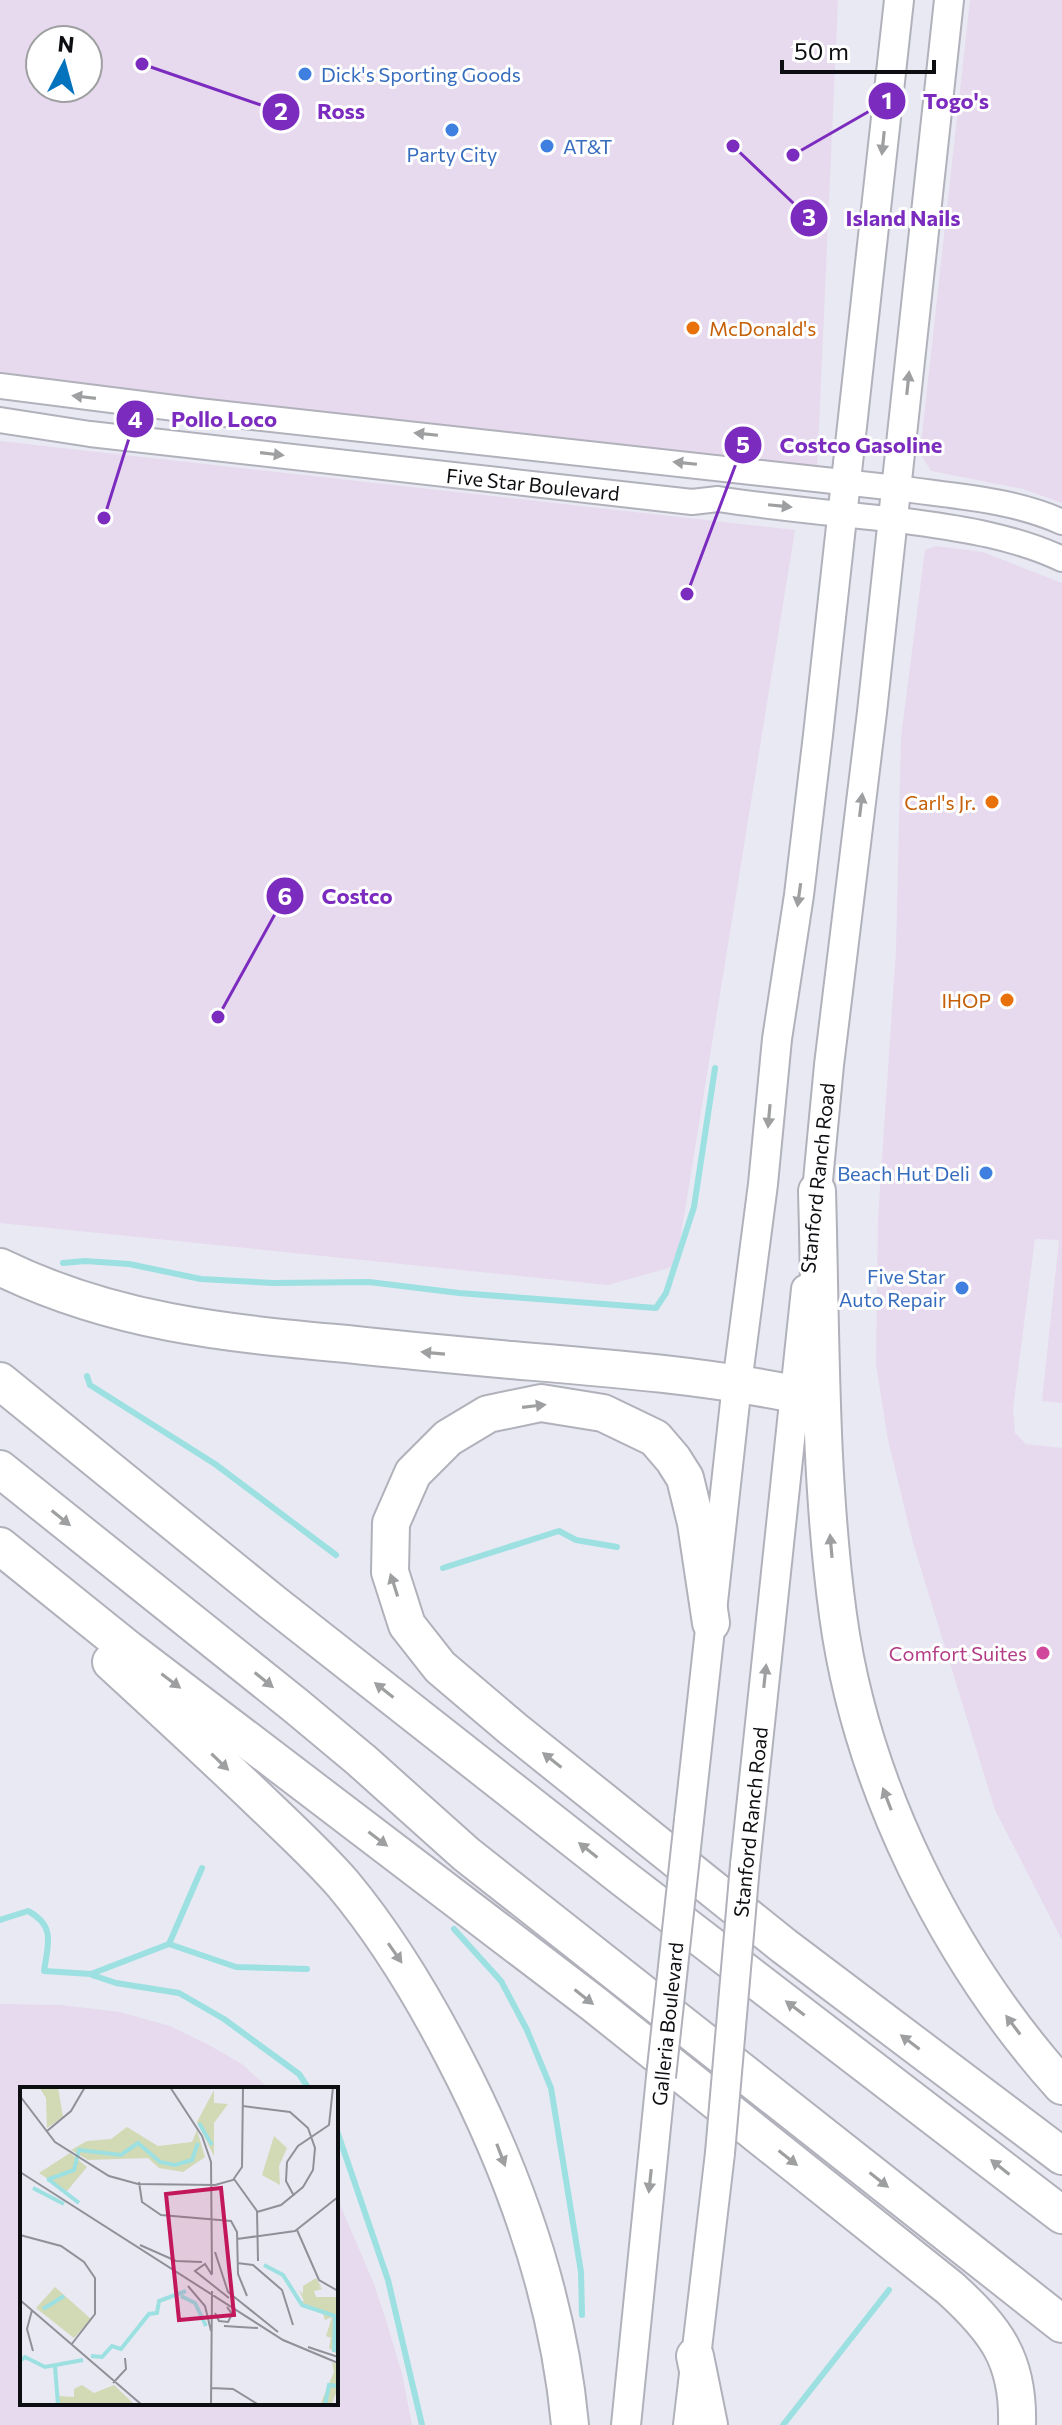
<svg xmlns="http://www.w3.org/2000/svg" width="1062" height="2425" viewBox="0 0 1062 2425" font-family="Commissioner,sans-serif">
	<rect width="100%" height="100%" fill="#e8e9f2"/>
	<g fill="#e7daee" fill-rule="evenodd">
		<path d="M0,0H838L817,470L0,377ZM40,40H88V88H40Z"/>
		<path d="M970,0H1062V503L1023,489L931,471L920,453Z"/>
		<path d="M0,441L795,530L676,1266L608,1285L0,1223Z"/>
		<path d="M936,546L983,552L1062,583V1403L1042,1401L1059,1240L1035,1239L1013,1409L1015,1433L1026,1444L1062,1448V1940L995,1810L913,1543L888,1440L876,1364L878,1219L896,950L901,737L925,550Z"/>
		<path d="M0,2004L61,2005L120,2012L170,2026L207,2044L242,2064L269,2089H22V2403H336V2195L374,2284L386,2320L402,2374L412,2425H0Z"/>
	</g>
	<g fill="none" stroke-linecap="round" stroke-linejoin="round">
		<g stroke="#9ce0e2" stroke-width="6">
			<path d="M63,1263L85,1261L129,1264L201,1279L273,1283L369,1282L459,1293L656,1308L666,1293L694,1207L715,1068"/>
			<path d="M87,1376L90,1385L215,1464L336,1555"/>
			<path d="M443,1568L559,1531L576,1540L617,1547"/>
			<path d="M0,1920L28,1911C56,1926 48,1944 44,1971L91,1974L169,1944L202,1868"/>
			<path d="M454,1929L501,1981L527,2030L551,2088L581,2272L582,2315"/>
			<path d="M169,1944L236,1967L307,1969"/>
			<path d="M92,1975L116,1983L179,1993L224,2019L299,2074L309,2089"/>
			<path d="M336,2128L388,2280L422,2425"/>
			<path d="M783,2425L889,2290"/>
		</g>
		<g stroke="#b0b1ba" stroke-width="28">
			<g id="tertiary">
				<path d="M0,386L198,411L897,488C952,496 1011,499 1062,522"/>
				<path d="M0,420L90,434L692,502L718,499C782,509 848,514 913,522C964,529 1015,537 1062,559"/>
			</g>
		</g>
		<g stroke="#b0b1ba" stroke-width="32">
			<g id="secondary">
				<path d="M815,1212L829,1065L872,712L949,0"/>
				<path d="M689,1820L737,1384L763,1184L777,1039L799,895L818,735L899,0"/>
				<path d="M745,1865L806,1289"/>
				<path d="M626,2425L661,2077"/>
				<path d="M688,2425L720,2153"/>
			</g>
		</g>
		<g stroke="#b0b1ba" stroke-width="40">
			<g id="motorway">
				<path d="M817,1191C821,1331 819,1476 838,1615C861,1785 948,1959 1062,2086"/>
				<path d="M0,1267C113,1322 224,1333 347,1344C402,1350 456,1355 511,1360C606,1368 700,1375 794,1394"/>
				<path d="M0,1381L272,1602L623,1878L1062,2215"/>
				<path d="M0,1469L295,1705L361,1760L466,1854L1062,2324"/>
				<path d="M0,1546L128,1649L594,2004L950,2288C996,2330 1019,2360 1017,2425"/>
				<path d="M711,1623L696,1523L685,1478L673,1459L655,1438L603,1413L541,1403L488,1414L448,1438L413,1473L391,1523L390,1572L407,1625L440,1667L513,1729L784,1946L1062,2156"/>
				<path d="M111,1662C160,1707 209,1752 257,1798C286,1826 317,1854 343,1884C388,1938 422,1995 454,2057C514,2172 558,2295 570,2425"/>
				<path d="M695,2356L709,2425"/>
			</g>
		</g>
		<use href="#tertiary" stroke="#fff" stroke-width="24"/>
		<use href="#secondary" stroke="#fff" stroke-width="28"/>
		<use href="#motorway" stroke="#fff" stroke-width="36"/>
		<g stroke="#b0b1ba" stroke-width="32" stroke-linecap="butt">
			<g id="secondary-bridge">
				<path d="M661,2077L689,1820"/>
				<path d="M720,2153L745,1865"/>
			</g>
		</g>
		<use href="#secondary-bridge" stroke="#fff" stroke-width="28"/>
	</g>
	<defs><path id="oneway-solid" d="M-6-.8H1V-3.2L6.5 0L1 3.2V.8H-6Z" transform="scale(2)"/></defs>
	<g fill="#9e9fa0">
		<use href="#oneway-solid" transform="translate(883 143) rotate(96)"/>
		<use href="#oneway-solid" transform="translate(908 383) rotate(-84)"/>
		<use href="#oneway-solid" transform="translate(84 397) rotate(-173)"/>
		<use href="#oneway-solid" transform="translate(426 434) rotate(-174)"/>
		<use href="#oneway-solid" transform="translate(272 454) rotate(7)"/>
		<use href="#oneway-solid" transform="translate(685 463) rotate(-174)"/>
		<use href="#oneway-solid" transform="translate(780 506) rotate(6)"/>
		<use href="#oneway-solid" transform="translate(861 805) rotate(-83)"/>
		<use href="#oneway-solid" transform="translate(799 895) rotate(98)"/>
		<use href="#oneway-solid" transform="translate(769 1116) rotate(95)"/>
		<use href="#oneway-solid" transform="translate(433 1353) rotate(-175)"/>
		<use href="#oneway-solid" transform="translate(534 1406) rotate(-7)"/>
		<use href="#oneway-solid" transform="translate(61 1518) rotate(39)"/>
		<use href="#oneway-solid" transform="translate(831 1546) rotate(-95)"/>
		<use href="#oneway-solid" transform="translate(394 1585) rotate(-108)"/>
		<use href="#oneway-solid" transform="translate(765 1676) rotate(-84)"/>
		<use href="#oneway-solid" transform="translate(264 1680) rotate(39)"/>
		<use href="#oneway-solid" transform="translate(171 1681) rotate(37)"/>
		<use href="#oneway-solid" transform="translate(384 1690) rotate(-142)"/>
		<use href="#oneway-solid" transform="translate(552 1760) rotate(-142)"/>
		<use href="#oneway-solid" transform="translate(220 1762) rotate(44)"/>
		<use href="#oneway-solid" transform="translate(887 1799) rotate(-111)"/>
		<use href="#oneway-solid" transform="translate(378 1839) rotate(37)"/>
		<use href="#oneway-solid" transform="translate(588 1850) rotate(-142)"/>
		<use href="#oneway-solid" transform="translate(395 1953) rotate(55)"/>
		<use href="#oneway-solid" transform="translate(584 1997) rotate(38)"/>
		<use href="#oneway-solid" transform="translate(795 2008) rotate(-143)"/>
		<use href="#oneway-solid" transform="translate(1013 2025) rotate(-127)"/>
		<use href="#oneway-solid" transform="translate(910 2042) rotate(-143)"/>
		<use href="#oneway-solid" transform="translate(501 2155) rotate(69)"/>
		<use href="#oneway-solid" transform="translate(788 2158) rotate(38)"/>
		<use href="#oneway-solid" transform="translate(1000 2167) rotate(-142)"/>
		<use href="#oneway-solid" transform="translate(879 2180) rotate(38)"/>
		<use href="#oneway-solid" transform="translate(650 2181) rotate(96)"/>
	</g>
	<g fill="#3f7fe0" stroke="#fff" stroke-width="3">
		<circle cx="305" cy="74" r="8"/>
		<circle cx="452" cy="130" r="8"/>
		<circle cx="547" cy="146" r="8"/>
		<circle cx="986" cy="1173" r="8"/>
		<circle cx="962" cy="1288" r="8"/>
	</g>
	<g fill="#e8710a" stroke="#fff" stroke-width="3">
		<circle cx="693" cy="328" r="8"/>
		<circle cx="992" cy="802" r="8"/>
		<circle cx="1007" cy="1000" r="8"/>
	</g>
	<circle fill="#d1479c" stroke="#fff" stroke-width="3" cx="1043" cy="1653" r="8"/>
	<g text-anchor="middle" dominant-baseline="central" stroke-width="6" stroke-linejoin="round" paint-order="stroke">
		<g font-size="20" fill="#366cbe" stroke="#fff" text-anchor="start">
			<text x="321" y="74">Dick's Sporting Goods</text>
			<text x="563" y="146">AT&amp;T</text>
			<text x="452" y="154" text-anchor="middle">Party City</text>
			<text x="970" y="1173" text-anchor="end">Beach Hut Deli</text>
			<text x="946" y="1276" text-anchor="end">Five Star<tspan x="946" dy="23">Auto Repair</tspan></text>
		</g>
		<g font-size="20" fill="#c56008" stroke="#fff" text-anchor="end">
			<text x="709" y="328" text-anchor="start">McDonald's</text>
			<text x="976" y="802">Carl's Jr.</text>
			<text x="991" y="1000">IHOP</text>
		</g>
		<g font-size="20" fill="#0d0e11" stroke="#fff">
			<text transform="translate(533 484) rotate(6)">Five Star Boulevard</text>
			<text transform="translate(817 1178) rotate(-84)">Stanford Ranch Road</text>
			<text transform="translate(750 1822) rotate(-84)">Stanford Ranch Road</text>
			<text transform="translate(667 2024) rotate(-84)">Galleria Boulevard</text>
		</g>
		<g font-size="20" fill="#b23c85" stroke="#fff" text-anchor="end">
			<text x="1027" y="1653">Comfort Suites</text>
		</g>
	</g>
	<g transform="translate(20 2087)">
		<rect width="318" height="318" fill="#e8e9f2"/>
		<path d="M19,0H38L43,30L27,41L26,11ZM194,3V16L208,17L194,36V69L177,35ZM107,40L138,59L172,55L177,43L185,70L163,85L139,81L128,71L68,73L51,63L67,54L91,52ZM254,49L267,61L259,79L260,98L242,88ZM50,66L67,80L47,104L19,86ZM296,191L302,201L297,198L302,202L294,204L296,210H317L318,268L309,261L311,251L306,249L312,230L305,233L302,223L280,215L284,214L279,203L283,207V199ZM35,200L71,232L54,251L16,221ZM312,276L318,277V302L311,318H300L314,285ZM62,298L74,306L94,298L115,318H39V309L54,310V302Z" fill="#d2d9b5"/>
		<path fill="none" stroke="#9ce0e2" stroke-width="4" d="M179,36L192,58M28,92L59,116M27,93L54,83L59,63L101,68L118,56L140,75L155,78L172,73L178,56M13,101L44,117M244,178L263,188L282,218L315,229L314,265M161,209L175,216L186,239M23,222L44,209M71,269L82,270L92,259L101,262L129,227L137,226L139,214L166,204M0,274L5,270L25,280L63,273M35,279L38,318M305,318L309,298L318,299"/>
		<path fill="none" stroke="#909198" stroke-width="2" d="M150,0L182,49L191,75L192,187M0,9L35,55L89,89L118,97L195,98M223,19L270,25L288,41L295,61L293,83L283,100L261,118L237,125M27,44L51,24L65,0M0,85L263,253L318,276M214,92L237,124L238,174M119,95L122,115L141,128L211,134L217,145L218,187L227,209M195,98L213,93L222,80L223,0M274,109L266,94L267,75L278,59L309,38L313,0M277,143L299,193L318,204M0,148L41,159L64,175L75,191V227L51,258M217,152L275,144L318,110M120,158L156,174L182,175M195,165L208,205L258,245M217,176L233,178L262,203L273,238M192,188L185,177L175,184L209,211M168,199L185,219L191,244M0,213L122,318M12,223L7,242L13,264M195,226L199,234L208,235L212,227L207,220M204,239L238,241M288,260L318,270M93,296L106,282L105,271M191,301L213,302L239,318M191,318L192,204"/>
		<path fill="#c2185b" fill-opacity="0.15" stroke="#c2185b" stroke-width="4" d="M201,101L214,228L159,233L146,107Z"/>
		<rect width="318" height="318" fill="none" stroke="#0d0e11" stroke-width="4"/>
	</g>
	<path fill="none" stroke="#7b2cbf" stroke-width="3" d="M793 155L887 101M142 64L281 112M733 146L809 218M104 518L135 419M687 594L743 445M218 1017L285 896"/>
	<g fill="#7b2cbf" stroke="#fff" stroke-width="3">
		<circle cx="793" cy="155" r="8"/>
		<circle cx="142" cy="64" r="8"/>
		<circle cx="733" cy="146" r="8"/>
		<circle cx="104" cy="518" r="8"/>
		<circle cx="687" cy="594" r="8"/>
		<circle cx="218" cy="1017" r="8"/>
		<circle cx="887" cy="101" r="20"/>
		<circle cx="281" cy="112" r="20"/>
		<circle cx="809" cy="218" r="20"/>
		<circle cx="135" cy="419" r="20"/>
		<circle cx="743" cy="445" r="20"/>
		<circle cx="285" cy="896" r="20"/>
	</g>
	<g font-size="24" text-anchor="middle" font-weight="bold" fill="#fff">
		<text x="887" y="109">1</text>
		<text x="281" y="120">2</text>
		<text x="809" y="226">3</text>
		<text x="135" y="428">4</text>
		<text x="743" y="453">5</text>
		<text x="285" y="905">6</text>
	</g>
	<g font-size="22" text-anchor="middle" font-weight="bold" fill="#7b2cbf" stroke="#fff" stroke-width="6" stroke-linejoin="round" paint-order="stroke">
		<text x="956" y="109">Togo's</text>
		<text x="341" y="119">Ross</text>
		<text x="903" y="226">Island Nails</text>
		<text x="224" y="427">Pollo Loco</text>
		<text x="861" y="453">Costco Gasoline</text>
		<text x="357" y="904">Costco</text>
	</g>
	<g transform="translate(64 64) rotate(6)"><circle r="38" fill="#ffffff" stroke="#9e9fa0" stroke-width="2"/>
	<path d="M0-6L14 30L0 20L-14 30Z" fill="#0373be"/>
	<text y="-12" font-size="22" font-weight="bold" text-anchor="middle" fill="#0d0e11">N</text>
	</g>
	<path d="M782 60v12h152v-12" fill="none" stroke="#0d0e11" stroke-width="4"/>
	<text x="794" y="60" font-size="24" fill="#0d0e11" stroke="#ffffff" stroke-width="6" paint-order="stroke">50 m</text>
</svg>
